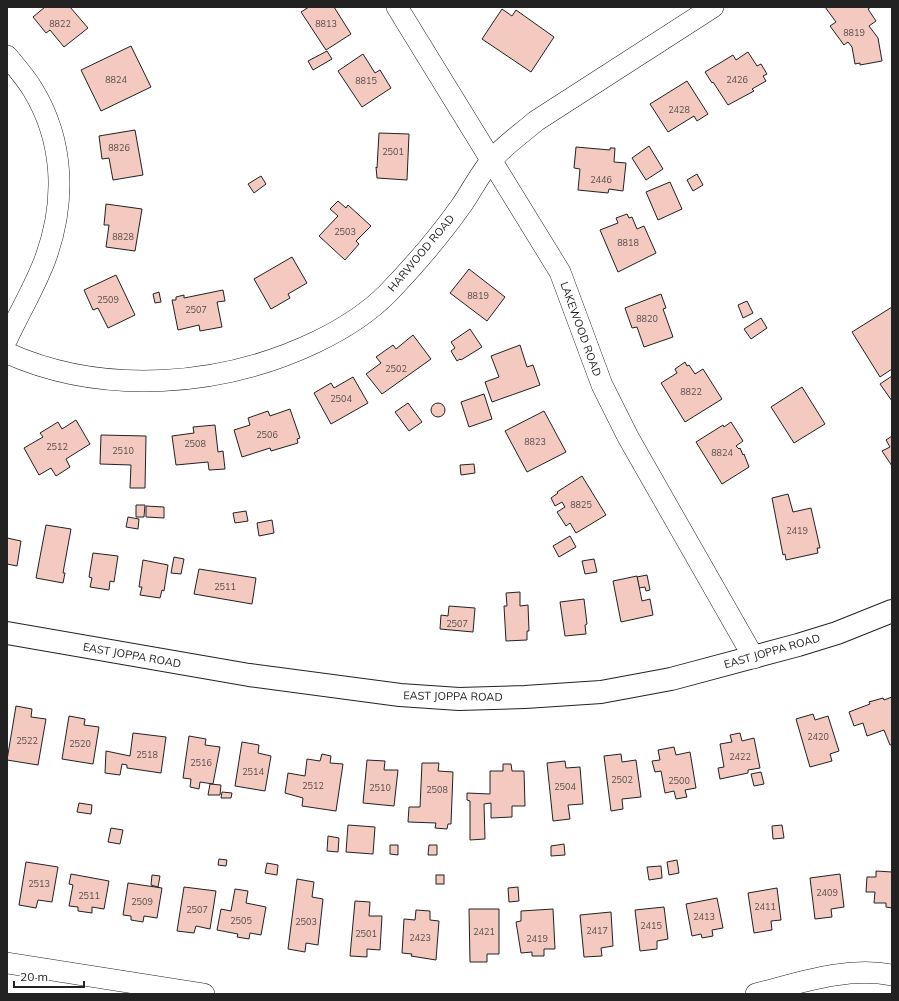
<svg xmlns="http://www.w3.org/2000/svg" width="899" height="1001" viewBox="0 0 899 1001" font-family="Mulish,sans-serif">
	<rect width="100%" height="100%" fill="#fff"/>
	<g fill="#f3c9c0" stroke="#222">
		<path d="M45,7H70L88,28L64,47L50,30L46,33L33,17Z"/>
		<path d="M309,7H334L351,34L326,50L301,12Z"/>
		<path d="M825,7H871L868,9L876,21L869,26L878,38L882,61L860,65V63L855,64L852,47L848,42L844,45L830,26L836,22Z"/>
		<path d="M502,9L512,16L516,10L554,37L531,72L482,39Z"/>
		<path d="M131,46L151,87L101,111L81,70Z"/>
		<path d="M327,51L332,59L313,70L308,61Z"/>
		<path d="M748,52L757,66L761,64L767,74L763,76L766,81L752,89L754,91L728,105L713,82L712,83L705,72L733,55L736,60Z"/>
		<path d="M363,54L375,73L380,70L391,88L362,107L338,71Z"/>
		<path d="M687,81L708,114L697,121L694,116L668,132L650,104Z"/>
		<path d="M135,130L143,175L113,180L109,158L102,159L99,136Z"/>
		<path d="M379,133L409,134L407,180L377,178L376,167L377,168Z"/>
		<path d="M649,146L663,169L646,180L632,158Z"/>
		<path d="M576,147L610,150V148H615L614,162L626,163L623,191L609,189L608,193L578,190L580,169L574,168Z"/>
		<path d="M697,174L703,185L693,191L687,180Z"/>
		<path d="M261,176L266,184L254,193L248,184Z"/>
		<path d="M670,182L682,209L658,220L646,192Z"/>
		<path d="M338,201L346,208L348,205L371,226L356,241L359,244L345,260L319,236L338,216L330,209Z"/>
		<path d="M106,204L142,209L135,251L106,247L109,225H104Z"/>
		<path d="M627,214L629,218L632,217L637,229L644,226L656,253L618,272L600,230L618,223L616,218Z"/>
		<path d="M292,257L307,283L288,294L290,298L271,309L254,279Z"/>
		<path d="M469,269L505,297L487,321L450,293Z"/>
		<path d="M116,275L135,315L108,328L98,308L93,310L84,290Z"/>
		<path d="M223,290L225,301L217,302L222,327L200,331L199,325L178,330L172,300H176V297L184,295V298Z"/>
		<path d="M159,292L161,302L155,303L153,294Z"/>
		<path d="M661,294L666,308L663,309L673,337L644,347L637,327L632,328L625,308Z"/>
		<path d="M747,301L753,313L743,318L738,305Z"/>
		<path d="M892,307V369L880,377L852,332Z"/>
		<path d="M761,318L767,328L751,339L744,329Z"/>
		<path d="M470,329L482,347L461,360L460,359L457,361L451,351L455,348L451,342Z"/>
		<path d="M413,335L431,359L382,394L366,374L381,363L376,357L393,345L396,349Z"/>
		<path d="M520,345L527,367L533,365L540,385L492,402L485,382L499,377L491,356Z"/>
		<path d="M685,362L687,366L689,365L695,374L703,369L722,399L685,422L661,383L677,373L675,369Z"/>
		<path d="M892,376V401L880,384Z"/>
		<path d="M353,377L368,403L331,424L314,393L331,383L334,388Z"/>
		<path d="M802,387L825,424L794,443L771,407Z"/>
		<path d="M484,394L492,419L469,427L461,402Z"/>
		<circle cx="438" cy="410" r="7"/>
		<path d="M408,403L422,422L409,431L395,412Z"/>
		<path d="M290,409L300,438L297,439L298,443L271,451L270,448L242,457L234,430L250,425L248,418L268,411L270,416Z"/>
		<path d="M544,411L566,452L527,472L505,431Z"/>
		<path d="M76,420L90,444L66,459L70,467L56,476L51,468L39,475L24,448L43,437L40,433L58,422L62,429Z"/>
		<path d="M731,422L743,441L736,446L739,449L740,448L743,455L744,454L749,467L722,484L696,442L723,425L724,427Z"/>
		<path d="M215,425L218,452L223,451L225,469L209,470L208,462L176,465L172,436L194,433L193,427Z"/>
		<path d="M101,435L146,436L145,488H130L131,465L100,464Z"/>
		<path d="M892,436V466L882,451L890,447L886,440Z"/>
		<path d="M474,464L475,473L461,475L460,465Z"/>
		<path d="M582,476L606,515L576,533L570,523L566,526L557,512L565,507L562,502L555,506L551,498L558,493L557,492Z"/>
		<path d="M788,494L793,512L811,508L820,548H817L818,553L786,560L785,554L783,555L772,498Z"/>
		<path d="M136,505H145L144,517H136Z"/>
		<path d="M146,506L164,507V518L146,517Z"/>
		<path d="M246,511L248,521L235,523L233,513Z"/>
		<path d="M128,517L139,519L138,529L126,527Z"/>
		<path d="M272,520L274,533L259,536L257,523Z"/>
		<path d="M46,525L71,529L63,573H65L63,583L36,578Z"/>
		<path d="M570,536L576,547L559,557L553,546Z"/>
		<path d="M7,538L21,541L17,566L7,564Z"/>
		<path d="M93,553L118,556L114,582L110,581L109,590L90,587L92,578L89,577Z"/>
		<path d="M174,557L184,559L181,574L171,573Z"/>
		<path d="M594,559L597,572L585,574L582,561Z"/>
		<path d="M143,560L168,565L164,591L162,590L160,598L140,595L142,587H139Z"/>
		<path d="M199,569L256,578L252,604L194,594Z"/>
		<path d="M647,575L650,590L646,591L645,587L639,588L637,577Z"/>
		<path d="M637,576L642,601L650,599L653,615L621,622L613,581Z"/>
		<path d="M520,592V606L528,605L529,631H527V640L506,641L504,606H507L506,593Z"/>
		<path d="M584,599L587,624L585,625L586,634L565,636L560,602Z"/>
		<path d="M449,606L475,608L473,632L440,629L441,615L448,616Z"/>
		<path d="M892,697V745H890L884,730L867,736L863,723L854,726L849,712L870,704L869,702L883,698L884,700Z"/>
		<path d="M16,706L32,709L31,717L46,719L38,765L7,760Z"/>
		<path d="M813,714L815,720L828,716L839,751L830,754L832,761L810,767L796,719Z"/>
		<path d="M69,716L85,719L84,725L99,727L93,764L62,759Z"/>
		<path d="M133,733L166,737L161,773L127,768V765L122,764L120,775L105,773L106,751L130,756Z"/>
		<path d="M740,733L742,741L754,738L760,768L748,770V773L720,779L718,768L724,767L720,744L732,742L730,735Z"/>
		<path d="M189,736L206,739L205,745L220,747L213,784L200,782L199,789L190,787L191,779L183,778Z"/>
		<path d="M242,742L259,745L258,753L271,756L265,791L235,786Z"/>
		<path d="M674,747L676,755L690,752L696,788L685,790L687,797L676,799L674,791L665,793L661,771L655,772L652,761L660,760L658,750Z"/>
		<path d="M322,754L331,756L330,763L343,764L336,811L302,806L303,798L285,793L288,773L305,776L307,759L320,761Z"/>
		<path d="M621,754L622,762L636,760L641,797L622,799L623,809L611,811L604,756Z"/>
		<path d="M367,760L385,761L384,770H398L394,806L363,803Z"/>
		<path d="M565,761L566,768L580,767L583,804L568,805L570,819L553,821L547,763Z"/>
		<path d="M422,763H439L438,771L453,772L451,824H448L447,829L435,828L436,823L408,822L409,807H420Z"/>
		<path d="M503,764H511L512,771H524L525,806H512V817L491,818V803L484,804L485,839L470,840V801L467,800V793L490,794V771H503Z"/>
		<path d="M761,772L764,784L754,786L751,774Z"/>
		<path d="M210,784L221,785L220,795H208Z"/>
		<path d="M222,792L232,793L231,798H221Z"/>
		<path d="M79,803L92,805L91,814L77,812Z"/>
		<path d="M348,825L375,827L373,854L346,852Z"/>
		<path d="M782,825L784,838L773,839L772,826Z"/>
		<path d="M111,828L123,830L120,844L108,842Z"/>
		<path d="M328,836L339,838L338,852L327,851Z"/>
		<path d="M564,844L565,855L551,856V846Z"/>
		<path d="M390,845H398V855L390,854Z"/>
		<path d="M429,845H437V855H428Z"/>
		<path d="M219,859L227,860L226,866L218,865Z"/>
		<path d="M677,860L679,873L669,875L667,862Z"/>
		<path d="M26,862L58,867L52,902L38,900L36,908L19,905Z"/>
		<path d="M267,863L278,865L277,875L265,873Z"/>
		<path d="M661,866L662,878L649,880L647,867Z"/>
		<path d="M876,871L892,872V908L886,907V903H874L875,892H866L867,877H876Z"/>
		<path d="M71,874L109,881L104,909L92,907V913L78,911V907L69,906L73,885L69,884Z"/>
		<path d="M840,874L844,907L831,909L832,917L815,919L810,878Z"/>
		<path d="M152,875L160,876L158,887L151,885Z"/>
		<rect x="436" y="875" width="8" height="9"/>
		<path d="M297,879L314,882L312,897L323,899L318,945L306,943L305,952L288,949Z"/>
		<path d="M128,883L162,888L157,918L144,916L143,922L131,920V916L123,915Z"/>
		<path d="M184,887L216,891L210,929L196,926L194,933L177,931Z"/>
		<path d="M518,887L519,901L509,902L508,888Z"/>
		<path d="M777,888L781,920L771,921L772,930L754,933L748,893Z"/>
		<path d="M235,889L248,891L246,903L266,907L261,935L250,933L249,939L237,937L238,934L217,930L221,909L231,911Z"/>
		<path d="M717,898L723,928L712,930L713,936L702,938L701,934L692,936L686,904Z"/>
		<path d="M355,901L370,902L369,916H382L380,950L367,949V957L350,956Z"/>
		<path d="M664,907L668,939L657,941V949L640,951L635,910Z"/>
		<path d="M469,909H499V954H487V962H470Z"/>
		<path d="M553,909L555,949H544V956H532V952L521,953L516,922L521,921V911Z"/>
		<path d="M416,910L430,911V920L439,921L436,960L411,956L412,954L402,953L404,919L415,920Z"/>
		<path d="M611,912L613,946L601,948L602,956L584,957L580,915Z"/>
	</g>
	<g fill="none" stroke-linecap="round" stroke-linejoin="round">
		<g stroke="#222" stroke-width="22">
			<g id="minor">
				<path d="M397,7L560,272L602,385L628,437L754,658"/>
				<path d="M7,56C16,67 26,78 33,90C64,141 66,201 46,257C36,285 20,311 7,339"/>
				<path d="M7,353C103,396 222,387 316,342C341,330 367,314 387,294C413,267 439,237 461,206C471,192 479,175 491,161C503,146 521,134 536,121L713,7"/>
				<path d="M7,963L204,994"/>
				<path d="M756,994C799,983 847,966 892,975"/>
			</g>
		</g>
		<g stroke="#222" stroke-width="24">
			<path id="primary" d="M7,633L249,675L400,695L459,699L525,697L601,692L671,679L798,645L837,633L892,611"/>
		</g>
		<use href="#minor" stroke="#fff" stroke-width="21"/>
		<use href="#primary" stroke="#fff" stroke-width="22"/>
	</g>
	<g text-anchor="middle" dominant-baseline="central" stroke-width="3" stroke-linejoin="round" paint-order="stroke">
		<g font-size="9" fill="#564c4a">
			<text x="60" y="23">8822</text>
			<text x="326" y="23">8813</text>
			<text x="854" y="32">8819</text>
			<text x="116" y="79">8824</text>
			<text x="737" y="79">2426</text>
			<text x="366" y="80">8815</text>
			<text x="679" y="109">2428</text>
			<text x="119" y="147">8826</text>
			<text x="393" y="151">2501</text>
			<text x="601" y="179">2446</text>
			<text x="345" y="231">2503</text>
			<text x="123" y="236">8828</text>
			<text x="628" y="242">8818</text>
			<text x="478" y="295">8819</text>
			<text x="108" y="299">2509</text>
			<text x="196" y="309">2507</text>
			<text x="647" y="318">8820</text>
			<text x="396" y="368">2502</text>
			<text x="691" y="391">8822</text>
			<text x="341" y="398">2504</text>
			<text x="267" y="434">2506</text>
			<text x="535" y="441">8823</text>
			<text x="195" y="443">2508</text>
			<text x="57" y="446">2512</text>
			<text x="123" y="450">2510</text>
			<text x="722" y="452">8824</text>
			<text x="581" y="504">8825</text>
			<text x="797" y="530">2419</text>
			<text x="225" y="586">2511</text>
			<text x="457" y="623">2507</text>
			<text x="818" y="736">2420</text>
			<text x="27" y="740">2522</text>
			<text x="80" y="743">2520</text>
			<text x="147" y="754">2518</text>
			<text x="740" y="756">2422</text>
			<text x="201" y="762">2516</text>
			<text x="253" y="771">2514</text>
			<text x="622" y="779">2502</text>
			<text x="679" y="780">2500</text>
			<text x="313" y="785">2512</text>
			<text x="565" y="786">2504</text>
			<text x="380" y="787">2510</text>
			<text x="437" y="789">2508</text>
			<text x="39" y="883">2513</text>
			<text x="827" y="892">2409</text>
			<text x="89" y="895">2511</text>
			<text x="142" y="901">2509</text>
			<text x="765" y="906">2411</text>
			<text x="197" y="909">2507</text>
			<text x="704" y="916">2413</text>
			<text x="241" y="920">2505</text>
			<text x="306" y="921">2503</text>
			<text x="651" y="925">2415</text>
			<text x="597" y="930">2417</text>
			<text x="484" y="931">2421</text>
			<text x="366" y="933">2501</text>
			<text x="420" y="937">2423</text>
			<text x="537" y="938">2419</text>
		</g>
		<g font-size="11" fill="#222" stroke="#fff">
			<text transform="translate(421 253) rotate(-50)">HARWOOD ROAD</text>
			<text transform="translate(581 329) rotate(70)">LAKEWOOD ROAD</text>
			<text transform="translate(772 651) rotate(-16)">EAST JOPPA ROAD</text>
			<text transform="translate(132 655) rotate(10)">EAST JOPPA ROAD</text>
			<text transform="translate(453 696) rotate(1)">EAST JOPPA ROAD</text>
		</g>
	</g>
	<rect width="899" height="1001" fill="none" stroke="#222222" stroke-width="16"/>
	<path d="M14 981v6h70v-6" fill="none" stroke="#222222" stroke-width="2"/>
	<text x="20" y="981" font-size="12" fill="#222222" stroke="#ffffff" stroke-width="3" paint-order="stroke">20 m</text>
</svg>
